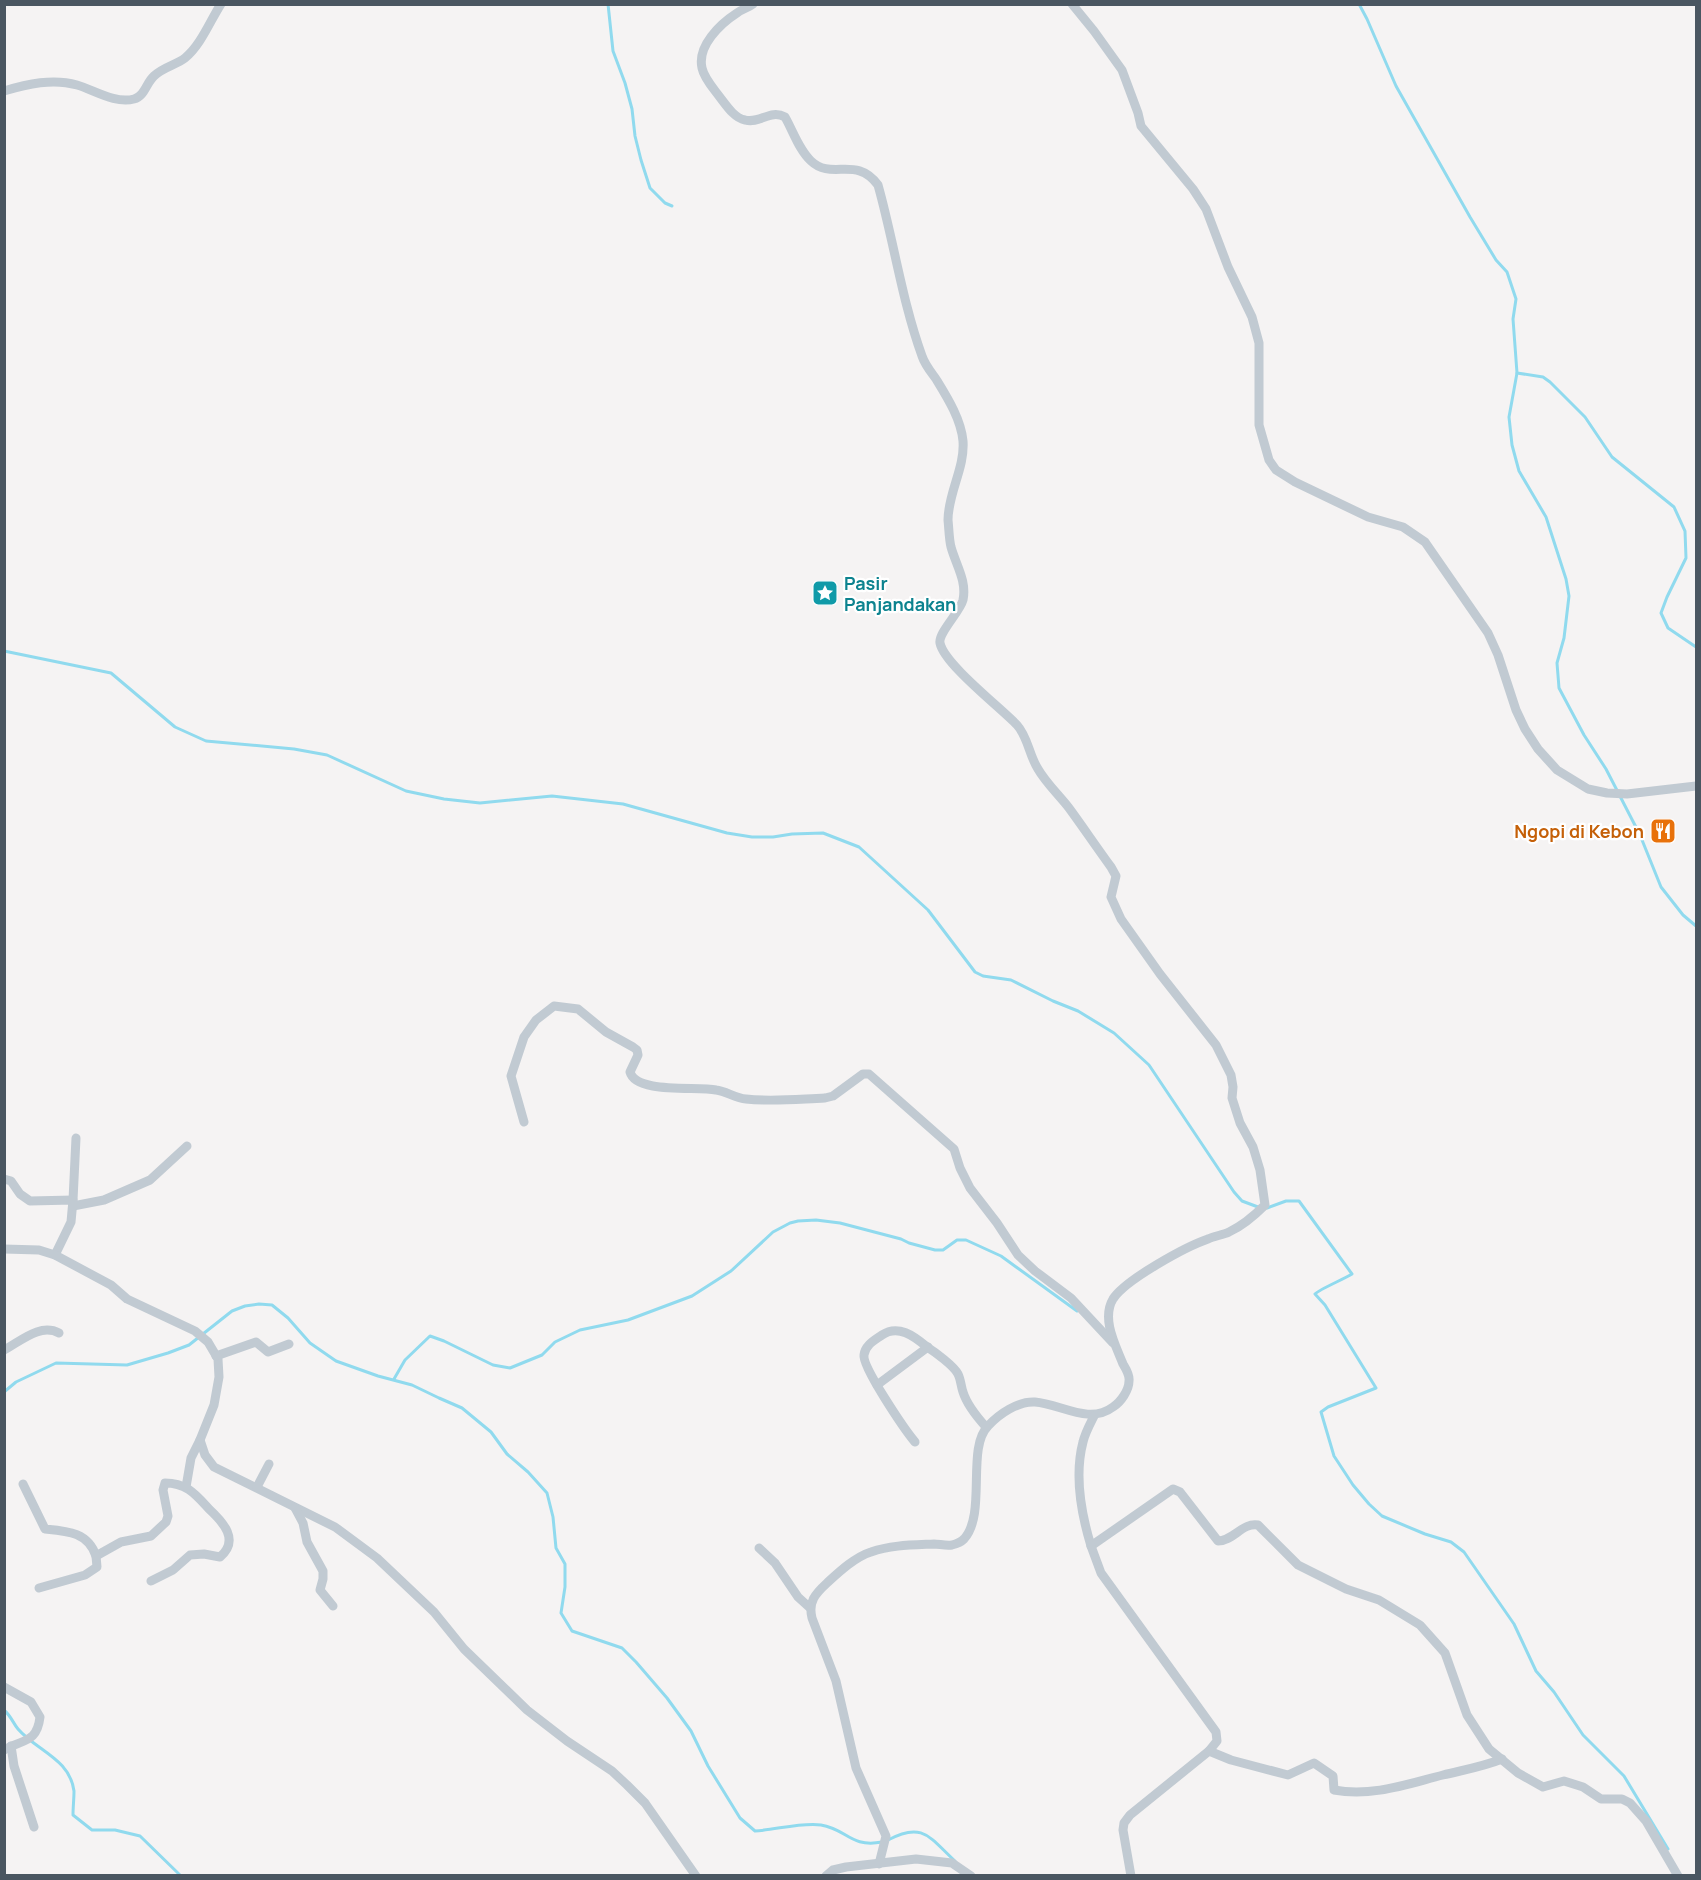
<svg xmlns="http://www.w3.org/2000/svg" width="1701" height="1880" viewBox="0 0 1701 1880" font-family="Manrope,sans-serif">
	<rect width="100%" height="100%" fill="#f5f3f3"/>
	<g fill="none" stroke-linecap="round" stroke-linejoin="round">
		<g stroke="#90daee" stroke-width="3">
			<path d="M608,4L613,51L625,83L632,109L635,136L641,160L650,188L665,203L672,206"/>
			<path d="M1359,4L1367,19L1396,86L1470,217L1496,260L1507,272L1516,299L1513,319L1517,373L1509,417L1512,445L1519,471L1546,517L1566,579L1569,596L1564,638L1557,663L1559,688L1584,735L1606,769L1640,835L1661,887L1683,915L1696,926"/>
			<path d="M1517,373L1543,377L1550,382L1585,417L1612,457L1674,507L1685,531L1686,558L1667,597L1661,613L1668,628L1696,647"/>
			<path d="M4,651L111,673L175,727L206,741L294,749L327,755L406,791L444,799L480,803L552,796L623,804L727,833L752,837H773L792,834L823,833L859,847L928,910L975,972L983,976L1011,980L1053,1001L1078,1011L1114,1033L1149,1065L1234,1192L1242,1201L1258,1207"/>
			<path d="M1267,1208L1286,1201H1299L1352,1274C1344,1279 1318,1290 1315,1294L1325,1305L1376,1388L1328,1407L1321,1412L1334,1456L1353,1485L1369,1504L1382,1516L1425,1534L1451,1542L1464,1552L1514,1624L1536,1671L1554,1692L1583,1735L1624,1776L1668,1849"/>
			<path d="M394,1379L405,1360L430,1336L444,1341L493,1365L510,1368L542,1355L555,1342L580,1330L628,1320L692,1296L731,1271L773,1232L790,1223L798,1221L816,1220L840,1223L901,1239L909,1243L935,1250H943L957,1240H966L1001,1256L1077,1311"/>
			<path d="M4,1392L16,1382L56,1363L127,1365L168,1353L189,1345L232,1311L245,1306L259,1304L272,1305L288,1318L310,1343L336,1361L378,1376L412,1385L439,1398L462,1408L491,1432L507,1454L528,1472L547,1493L553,1517L556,1548L565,1564V1587L561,1613L572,1631L622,1648L636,1662L667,1698L691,1731L708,1766L740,1818L755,1831C775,1830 802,1822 821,1825C847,1829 850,1848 882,1842"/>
			<path d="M4,1710C11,1716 13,1723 18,1729C37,1751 70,1759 74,1791C74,1799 73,1807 73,1815L92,1830H115L140,1836L181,1876"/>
			<path d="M888,1840C923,1821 930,1838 955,1861"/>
		</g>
		<g stroke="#c1cad2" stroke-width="9">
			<path d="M753,4C748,8 742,9 737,13C720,24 697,46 702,68C704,78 713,88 719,96C726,105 734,118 745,120C760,124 770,109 785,117C793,131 799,150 811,161C832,181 856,155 878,185C894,242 902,301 922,356C925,365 931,372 936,379C947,397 961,419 963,441C965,468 948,493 948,520C949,529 949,539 951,547C956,565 967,581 963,600C960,612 938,633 940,643C944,664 1001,708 1017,725C1028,737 1029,755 1038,769C1046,783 1059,795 1069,808C1083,827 1097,848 1111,867L1116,876L1111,897L1121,919L1160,974L1216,1045L1231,1075L1233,1087L1232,1098L1240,1123L1253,1147L1260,1170L1265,1205C1255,1215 1242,1226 1229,1232C1223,1235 1214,1236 1208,1239C1185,1247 1125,1280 1113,1299C1101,1319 1116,1346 1123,1364C1126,1369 1130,1375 1129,1381C1129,1390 1121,1402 1113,1407C1089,1425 1061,1404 1035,1402C1018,1401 999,1414 988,1426C966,1448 987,1514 964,1539C961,1542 956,1544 952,1545C946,1546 939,1544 934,1544C912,1545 891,1545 871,1552C855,1557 839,1572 827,1583C815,1594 808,1602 812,1618L836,1681L856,1768L886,1836L879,1864"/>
			<path d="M1072,4L1094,31L1122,70L1138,113L1141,126L1193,189L1206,209L1228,267L1252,317L1259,343V425L1269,460L1276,470L1295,482L1368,517L1403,527L1425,542L1488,633L1498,655L1516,710L1525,729L1538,749L1557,770L1588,789L1607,793L1627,794L1696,786"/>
			<path d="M4,91C27,84 53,78 77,85C94,90 115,104 134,99C145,96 146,83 154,76C163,67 176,65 185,58C201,45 210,21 221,4"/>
			<path d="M524,1122L511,1076L524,1037L536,1020L554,1006L578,1009L606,1032L633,1047L637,1050L638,1055L630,1072C636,1094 697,1086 716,1090C726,1091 735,1098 746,1099C772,1102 799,1099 825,1098L833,1096L863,1074H869L954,1149L960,1168L970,1188L997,1223L1018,1255L1035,1271L1071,1298L1113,1343"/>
			<path d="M4,1179L11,1181L20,1194L30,1201L73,1200L71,1222L55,1255"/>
			<path d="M73,1200L76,1138"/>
			<path d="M73,1206L104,1200L150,1180L187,1146"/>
			<path d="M4,1249L39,1250L55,1255L111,1285L127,1299L195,1331L208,1342L218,1359L219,1377L214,1405L200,1440L205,1455L214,1467L335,1527L377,1558L434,1612L464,1649L527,1710L567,1741L612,1771L627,1785L645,1803L696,1876"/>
			<path d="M4,1350C21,1341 40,1323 59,1333"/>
			<path d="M216,1356L256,1342L268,1352L289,1344"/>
			<path d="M877,1385L928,1347"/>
			<path d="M1094,1416C1090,1424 1085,1433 1083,1442C1074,1476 1081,1513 1091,1546L1173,1489L1180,1492L1218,1541C1233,1541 1243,1522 1258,1525L1298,1565L1346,1589L1379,1600L1420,1625L1445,1653L1467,1715L1489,1749L1518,1773L1543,1787L1564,1781L1583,1787L1601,1799H1622L1630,1803L1646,1821L1678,1876"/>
			<path d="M915,1442C905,1430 862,1367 864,1355C865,1345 875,1340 882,1335C898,1324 914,1336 927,1347C935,1352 954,1366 958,1374C961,1380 961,1387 963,1392C967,1405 977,1417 986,1427"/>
			<path d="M23,1484L45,1529C67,1531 88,1532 96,1556L121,1542L151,1536L166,1522L168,1516L163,1490L165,1483C187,1483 196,1495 209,1509C223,1522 240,1540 220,1557L204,1554L190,1555L173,1570L151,1581"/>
			<path d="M186,1487L191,1458L200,1440"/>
			<path d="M257,1487L269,1464"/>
			<path d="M295,1508L303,1523L307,1542L323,1571V1579L320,1590L333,1606"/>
			<path d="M1091,1546L1101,1573L1216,1732L1217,1741L1209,1751L1130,1815L1124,1823L1123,1830L1131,1876"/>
			<path d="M759,1548L775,1563L798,1597L809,1607"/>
			<path d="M39,1588L85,1575L97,1567L96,1556"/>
			<path d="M4,1687L31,1702L40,1717C37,1743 23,1739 4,1750"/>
			<path d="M11,1746L14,1766L34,1827"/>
			<path d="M1209,1751L1231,1760L1288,1775L1314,1763L1333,1776L1334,1790C1372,1797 1407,1784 1443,1775C1463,1770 1482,1767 1502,1759"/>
			<path d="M826,1876L833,1870L846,1867L916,1859L952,1863L971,1876"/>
		</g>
	</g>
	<defs>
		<g id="sight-square" transform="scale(1.35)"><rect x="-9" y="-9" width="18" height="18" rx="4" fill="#0f9aa8" stroke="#fff"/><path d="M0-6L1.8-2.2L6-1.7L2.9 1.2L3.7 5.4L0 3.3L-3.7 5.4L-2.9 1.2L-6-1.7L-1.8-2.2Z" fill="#fff"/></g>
		<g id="restaurant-square" transform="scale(1.35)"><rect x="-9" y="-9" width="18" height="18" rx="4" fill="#e8710a" stroke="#fff"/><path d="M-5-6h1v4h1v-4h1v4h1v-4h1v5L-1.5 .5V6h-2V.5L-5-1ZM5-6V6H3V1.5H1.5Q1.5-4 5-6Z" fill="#fff"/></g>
	</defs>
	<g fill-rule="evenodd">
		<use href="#sight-square" x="825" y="593"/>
		<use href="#restaurant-square" x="1663" y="831"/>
	</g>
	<g text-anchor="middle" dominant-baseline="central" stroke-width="4.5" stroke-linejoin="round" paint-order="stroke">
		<g font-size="18" font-weight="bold" fill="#0d838f" stroke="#fff" text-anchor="start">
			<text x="844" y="583">Pasir<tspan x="844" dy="21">Panjandakan</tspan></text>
		</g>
		<g font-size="18" font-weight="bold" fill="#c56008" stroke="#fff" text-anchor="end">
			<text x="1644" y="831">Ngopi di Kebon</text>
		</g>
	</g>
	<rect width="1701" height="1880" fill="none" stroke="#4a5661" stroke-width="12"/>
</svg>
